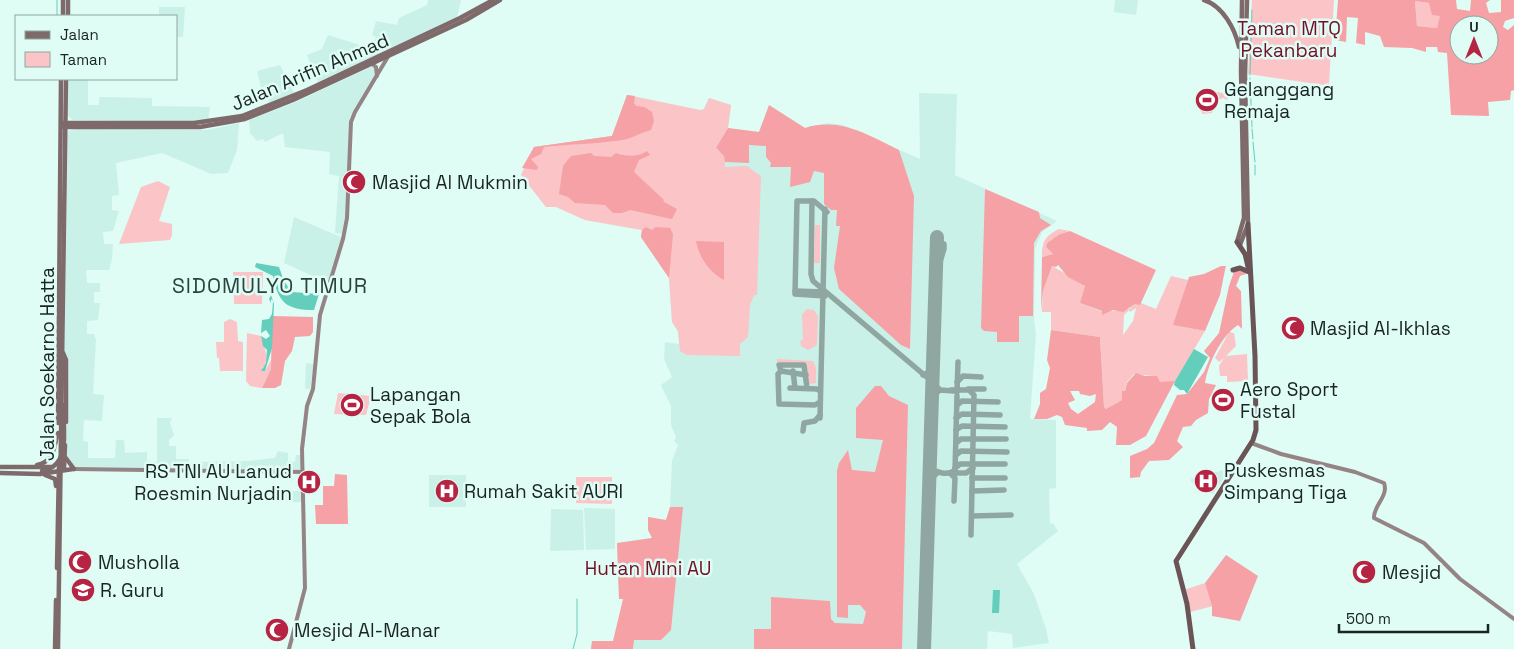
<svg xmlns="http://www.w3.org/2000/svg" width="1514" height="649" viewBox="0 0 1514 649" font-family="'Space Grotesk',sans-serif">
	<rect width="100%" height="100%" fill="#dffcf5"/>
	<g fill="#caf1e8">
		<path d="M428,0H461L457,18L318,82L307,55L322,49L328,35L372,49L376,37L372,35L376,21L397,25L399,18L427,5Z"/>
		<path d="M1115,0H1138L1136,15L1114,12Z"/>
		<path d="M159,7H185L183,37H176V16H159Z"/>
		<path d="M280,65L294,93L269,103L266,87L261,88L257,71Z"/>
		<path d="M375,65L378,70L350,118L346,217L342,234L335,233L339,176L329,174L330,152L285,147L283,133L265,142L263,139L257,141L250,133L249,120L291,104Z"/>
		<path d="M67,79H88V105H99V97L152,98V106L210,107L208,120L182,122L73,120L67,115Z"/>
		<path d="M919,93L957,94L955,175L1057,221L1042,232L1035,249L1034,319L1036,334L1030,419L1056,420V488L1049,489L1050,524L1053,523L1058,531L1017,564L1034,594L1046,629L1049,643L1013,648L1012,634L988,631L987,649H591L592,641H613L623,606V599H619L617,543L652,538L648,530V517L666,520L670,507L672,461L678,445L674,441L676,437L671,425V406L661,385L672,377L664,359L665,342L679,344L678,332L672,322L669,278L641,237L642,230L585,220L556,207H546L521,175L534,147L612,136L627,95L700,110L704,109L709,98L731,105L728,128L759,132L769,105L805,128L828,123L843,125L920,159Z"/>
		<path d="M239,123L237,150L228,173L211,174L162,153L116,163L119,195L112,196V210L119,211L113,231L103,232L104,244H113L112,259L109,270H86L87,283H100V292H94V303H100L98,320L87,321V334H94L96,340L93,394L104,395L102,421L84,420L83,441L88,442V458H115L116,440H124L125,453L147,452V461L157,462V418H172L170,423L174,435L169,440V446H176V459H189V462L247,461L275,458L278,451L288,453V461L295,462L296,455H301V470L76,469L66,457L67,357L64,351L66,139L68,131L76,129L207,130Z"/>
		<path d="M294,217L343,238L328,283L284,263Z"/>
		<path d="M306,363L314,364L310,389H305Z"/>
		<path d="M1227,469L1229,470L1213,494L1191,482V479Z"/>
		<rect x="429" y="475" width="37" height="32"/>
		<rect x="286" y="491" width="15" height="11"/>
		<path d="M584,508L615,509V549L586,550Z"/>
		<path d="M551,509L583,510L584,550L550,551Z"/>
	</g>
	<g fill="#fbc4c7" fill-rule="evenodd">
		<path d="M1252,0H1334L1329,84L1323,85L1248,74Z"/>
		<path d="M1415,1L1429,3L1441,16L1437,28L1417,26Z"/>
		<path d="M1204,89L1226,94L1228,100L1223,98L1218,100L1216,95V105L1212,113L1203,114L1199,109L1198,96Z"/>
		<path d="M627,95L700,110L704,109L709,98L731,105L728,128L716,149L725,156V167L747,166L761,176L757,295H754L750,305L748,337L740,344V356L687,355L680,351L678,331L672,322L669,278L641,237L642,230L585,220L556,207H546L521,175L534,147L612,136Z"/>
		<path d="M158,181L170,187L159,221L172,224V235L170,240L119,244L141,187Z"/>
		<path d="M815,225H820V263H814Z"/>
		<path d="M1059,229L1070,231L1062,233L1047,243L1046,247L1053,254L1042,257C1042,241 1045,236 1059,229Z"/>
		<path d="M1052,266L1084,284L1085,288L1080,303L1103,312L1129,309L1135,304L1141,303L1156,309L1171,276L1188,280L1174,325L1205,331L1175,381L1165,383L1160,382L1153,376L1134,374L1127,382L1122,400L1106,409L1104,407L1100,337L1051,330V312H1042L1043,291ZM1136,308L1133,321L1123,335L1124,315L1129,310L1130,312Z"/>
		<path d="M233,272H263L262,304H234Z"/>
		<path d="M807,309L814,310L818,317L817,345L808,350L801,346L800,341L803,340L802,314Z"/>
		<path d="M230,319L237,322L238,341L243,342V371H220L219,358H217L216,342H224V322Z"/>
		<path d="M1229,332L1234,333L1236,346L1226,356L1247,354L1248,381L1227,382V376H1220L1219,366L1224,358L1219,362L1215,358Z"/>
		<path d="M247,333L261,336C262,347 273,358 262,368L265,371L272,358L271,369L262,388L250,386L246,381Z"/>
		<path d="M777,359L813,361L816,367V383L808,384L807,363L777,362Z"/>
		<path d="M338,393L371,396L366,415L334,414Z"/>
		<rect x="1215" y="393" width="16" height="14"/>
		<path d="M576,477H612V504L576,503Z"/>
		<path d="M1205,583L1213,606L1190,612L1184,590Z"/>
	</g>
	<g fill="#f6a1a6" fill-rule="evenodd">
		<path d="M1338,0H1456L1457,9L1470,11L1471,0H1490L1486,3L1489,13L1501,12V0H1514V18L1505,21L1503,27L1508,30L1514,25V90L1511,91L1510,100L1488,102L1489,116L1451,115L1447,53L1438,52L1437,47H1426V52L1412,48L1384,47L1380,36L1365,32V45L1356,43L1358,18L1347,17L1346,42L1335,40ZM1415,1L1429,3L1432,15L1440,16L1437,28L1417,26ZM1459,25H1489V55H1459Z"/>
		<path d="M627,95L635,96L634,103L636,106L644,107L652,112L654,121L651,130C642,132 633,138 623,140C596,144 570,144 544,147L541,154L531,159L538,167L537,170L522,168L534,147L612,136Z"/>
		<path d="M769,105L805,128C840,117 868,135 899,150L914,196L910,349L901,345L839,289L834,268L840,226H836L837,210H831L824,204V173L814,171L810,182L790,187L791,167H770L771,163L766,157V146L749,145V163L725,162L724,156L716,148L728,128L759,132Z"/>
		<path d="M647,151L650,155L639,160L634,172L663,199L664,202L677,209L672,219L630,210L622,213H613L605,205L575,203L568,197L559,194L563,166L571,156L591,153L594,156L611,157L616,153C626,157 638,157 647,151Z"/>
		<path d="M985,189L1039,212L1040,218L1051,225L1041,231L1034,243L1033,316H1019V342H997V332L984,331L981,328Z"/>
		<path d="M646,227L652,230L656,227L670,228L673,234L669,278L641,237L642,230Z"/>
		<path d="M1070,231L1156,270L1140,305L1135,304L1123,312L1113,310L1102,315V311L1080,303L1085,286L1068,277L1058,265L1056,267L1052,266L1043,291L1041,312L1042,257L1053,254L1046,247L1047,243L1060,234Z"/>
		<path d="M696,241L724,242V280C709,272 699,257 696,241Z"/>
		<path d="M1221,266H1226L1225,270L1220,295L1205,331L1173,325L1189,277L1204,274Z"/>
		<path d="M1236,266L1245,267L1246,274L1240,276L1236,286L1241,291L1242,329L1238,325C1221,336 1208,364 1205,383L1216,385L1209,399L1208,413L1196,420L1191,426L1183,427L1177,441L1183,447L1169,460L1149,461L1141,472L1140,477L1130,478V456L1147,449L1154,443L1177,395L1187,394L1204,372L1210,358L1204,351L1219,333L1229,286Z"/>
		<path d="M272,316L313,317V332L310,336L295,337L292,351L285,361L281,385L275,388H262L271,369Z"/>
		<path d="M1051,330L1100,337L1104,407L1106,409L1122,400V391H1125L1127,383L1136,373L1145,376H1157L1160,382L1175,381L1146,436L1130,445H1116L1117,427L1110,422L1102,430L1087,431V428L1065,425L1062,417L1057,415L1047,419H1034L1040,404V393L1046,389L1050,368L1047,360ZM1070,391H1079L1080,394L1090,396L1096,394L1095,402L1078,414L1071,409L1068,403L1075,400Z"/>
		<path d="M875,386H881L889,396L908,405L902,649H754V629H771V597L830,601L831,619L835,623L863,624L866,612L860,605H848V618L837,617V471L839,463L848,450L852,470L875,472L883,440L856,438V408Z"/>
		<path d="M335,474L347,475L348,524H316L315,505H323V486H334Z"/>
		<path d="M670,507H683L671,630L661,640H634L633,649H591L592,641H613L623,599H619L617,543L652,538L648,530V517L666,520Z"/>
		<path d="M1226,555L1258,576L1240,621L1212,616V606L1205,583Z"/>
	</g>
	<g fill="#64cebc">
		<path d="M256,263L279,267L284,281L292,292L319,294L314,310C287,310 278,303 273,276L255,267Z"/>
		<path d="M271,295L274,304L272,348L265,371H261L266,363L267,350L263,346L261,336L266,339L270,336L266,330L261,333L262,320L269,319L272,314L273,301L271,299V303L269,299Z"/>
		<path d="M1194,349L1208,357L1187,394L1184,390H1180L1174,385L1175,381Z"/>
		<path d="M993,590H1000L999,613H992Z"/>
	</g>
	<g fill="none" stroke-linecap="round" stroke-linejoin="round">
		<g stroke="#64cebc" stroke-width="1">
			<path d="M57,16V0"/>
			<path d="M1250,75L1252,10"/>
			<path d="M1250,78L1252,127"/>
			<path d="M1252,129L1253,139"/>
			<path d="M1253,142L1255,162"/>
			<path d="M1255,165V175"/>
			<path d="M573,649L577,634V599"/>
		</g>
		<g stroke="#90a6a0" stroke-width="5.5">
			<path d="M812,201L811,274L813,281L929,379L932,386"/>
			<path d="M935,278L944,249V244L939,242L933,246L936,261"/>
			<path d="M795,291L824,292"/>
			<path d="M825,296L795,294L797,201H814L827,212"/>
			<path d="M781,371L806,375"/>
			<path d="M793,371L795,388"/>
			<path d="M923,375L933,370"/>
			<path d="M932,382L940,390L954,391"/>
			<path d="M957,382L963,376L981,377"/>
			<path d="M790,388L817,389L820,391"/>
			<path d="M807,388L804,365H779L781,371L778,374L779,404L815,405L820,402"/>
			<path d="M968,389H984"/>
			<path d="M951,390H969L974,395L971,535"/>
			<path d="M957,392L958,362"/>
			<path d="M932,397L940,390"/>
			<path d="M957,405L962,401L998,402"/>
			<path d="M820,418L825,209"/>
			<path d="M956,418L962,414L1000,415"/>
			<path d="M956,430L962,426L1005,427"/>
			<path d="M803,431L804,423L815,421L820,415"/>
			<path d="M956,443L961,439H1006"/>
			<path d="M956,455L961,451L1007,452"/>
			<path d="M930,463V467C936,473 948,476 955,470L957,396"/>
			<path d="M955,468L960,464H1005"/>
			<path d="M972,478H1005"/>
			<path d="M929,481L938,472"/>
			<path d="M972,491L1004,490"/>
			<path d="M954,501L955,478L950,473H966L973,468"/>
			<path d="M972,516L1011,515"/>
		</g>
		<path stroke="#90a6a0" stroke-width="14" d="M924,649L937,237"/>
		<g stroke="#958485" stroke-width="4">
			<path d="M371,63L376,67L377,76"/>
			<path d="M1251,443L1281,454L1355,472L1384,483C1389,496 1373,506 1374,518L1424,543L1460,579L1514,619"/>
			<path d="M73,469L303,472"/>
			<path d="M289,649L305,588L302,449L307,406L313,389L320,315L343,239L347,218L351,122L355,112L389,55"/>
		</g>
		<g stroke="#7f6a6b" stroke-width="4.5">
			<path d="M1204,0C1223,6 1235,29 1239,47"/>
			<path d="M63,16V0"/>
			<path d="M68,16V0"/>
			<path d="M63,123H194L242,116L307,90L460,18L493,0"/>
			<path d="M64,127H200L245,119L293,100L466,20L500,0"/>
			<path d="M1237,242L1244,218L1241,71L1242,0"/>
			<path d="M1240,245L1248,224L1245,76L1247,0"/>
			<path d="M63,353L66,360V422"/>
			<path d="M58,423L61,79"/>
			<path d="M65,457L74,469"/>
			<path d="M37,465C55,461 53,448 58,433"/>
			<path d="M0,467H51"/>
			<path d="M64,469L65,445"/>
			<path d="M0,473L40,474L73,469"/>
			<path d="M45,475L55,479L56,486"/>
			<path d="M57,568L59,465"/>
			<path d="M55,649L56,600"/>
			<path d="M58,649L66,79"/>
		</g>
		<g stroke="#6b5455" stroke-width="5">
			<path d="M1237,242L1245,254L1248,267"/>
			<path d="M1233,270L1240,268L1249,272"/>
			<path d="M1193,649L1187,604L1176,561L1253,440L1256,430L1255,356L1248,224"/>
		</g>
		<path stroke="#7f6a6b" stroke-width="4.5" d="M42,471C72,466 63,428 63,405"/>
	</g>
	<defs>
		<g id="stadium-disc" transform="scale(1.25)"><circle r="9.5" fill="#b62443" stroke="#dffcf5"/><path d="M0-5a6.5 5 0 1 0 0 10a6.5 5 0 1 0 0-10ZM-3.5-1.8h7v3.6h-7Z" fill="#fff"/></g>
		<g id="mosque-disc" transform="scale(1.25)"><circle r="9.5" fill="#b62443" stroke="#dffcf5"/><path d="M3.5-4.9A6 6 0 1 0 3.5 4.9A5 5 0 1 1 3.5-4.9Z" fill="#fff"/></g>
		<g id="hospital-disc" transform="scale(1.25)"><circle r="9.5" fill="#b62443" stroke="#dffcf5"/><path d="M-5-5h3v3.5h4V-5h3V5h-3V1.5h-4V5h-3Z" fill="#fff"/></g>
		<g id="university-disc" transform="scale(1.25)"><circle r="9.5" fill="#b62443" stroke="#dffcf5"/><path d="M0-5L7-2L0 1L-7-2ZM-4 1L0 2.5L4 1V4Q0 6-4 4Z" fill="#fff"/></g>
	</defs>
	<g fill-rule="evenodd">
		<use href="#stadium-disc" x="1207" y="100"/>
		<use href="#mosque-disc" x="354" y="182"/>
		<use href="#mosque-disc" x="1293" y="328"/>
		<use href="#stadium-disc" x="1223" y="400"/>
		<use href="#stadium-disc" x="352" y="405"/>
		<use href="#hospital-disc" x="1206" y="481"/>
		<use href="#hospital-disc" x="309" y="482"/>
		<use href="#hospital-disc" x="447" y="491"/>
		<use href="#mosque-disc" x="80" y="562"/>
		<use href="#mosque-disc" x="1364" y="572"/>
		<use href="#university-disc" x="83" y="590"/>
		<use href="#mosque-disc" x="277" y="630"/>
	</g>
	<g text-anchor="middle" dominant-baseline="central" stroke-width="5" stroke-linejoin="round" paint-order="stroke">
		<g font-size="19" fill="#730f26" stroke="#dffcf5">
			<text x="1289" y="28">Taman MTQ<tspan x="1289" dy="22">Pekanbaru</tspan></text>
			<text x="648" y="568">Hutan Mini AU</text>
		</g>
		<g font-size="19" fill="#1a2422" stroke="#dffcf5">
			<text transform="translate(310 72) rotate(-23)">Jalan Arifin Ahmad</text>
			<text transform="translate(47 364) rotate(-90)">Jalan Soekarno Hatta</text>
		</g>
		<g font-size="19" fill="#1a2422" stroke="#dffcf5" text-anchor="start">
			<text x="1224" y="89">Gelanggang<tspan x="1224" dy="22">Remaja</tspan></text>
			<text x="372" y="182">Masjid Al Mukmin</text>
			<text x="1310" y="328">Masjid Al-Ikhlas</text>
			<text x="1240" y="389">Aero Sport<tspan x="1240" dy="22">Fustal</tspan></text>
			<text x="370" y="394">Lapangan<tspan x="370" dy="22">Sepak Bola</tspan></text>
			<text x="1224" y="470">Puskesmas<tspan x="1224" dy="22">Simpang Tiga</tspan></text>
			<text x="292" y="471" text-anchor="end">RS TNI AU Lanud<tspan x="292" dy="22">Roesmin Nurjadin</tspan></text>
			<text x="464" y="491">Rumah Sakit AURI</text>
			<text x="98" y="562">Musholla</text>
			<text x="1382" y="572">Mesjid</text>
			<text x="100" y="590">R. Guru</text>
			<text x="294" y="630">Mesjid Al-Manar</text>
		</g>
		<g font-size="21" letter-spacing="1" fill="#2b433e" stroke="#dffcf5">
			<text x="270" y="285">SIDOMULYO TIMUR</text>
		</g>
	</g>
	<rect x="15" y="15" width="162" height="65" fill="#dffcf5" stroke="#90a6a1"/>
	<rect x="25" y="31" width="25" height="8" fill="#7f6a6b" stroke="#90a6a1"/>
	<text x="60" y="40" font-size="15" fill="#1a2422">Jalan</text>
	<rect x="25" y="52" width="25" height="15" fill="#fbc4c7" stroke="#90a6a1"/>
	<text x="60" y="65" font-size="15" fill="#1a2422">Taman</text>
	<g transform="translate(1474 40)"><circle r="24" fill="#dffcf5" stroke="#90a6a1"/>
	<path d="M0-4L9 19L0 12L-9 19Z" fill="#b62443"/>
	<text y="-8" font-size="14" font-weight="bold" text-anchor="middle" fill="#1a2422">U</text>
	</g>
	<path d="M1339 624v8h149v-8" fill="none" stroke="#1a2422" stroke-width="2.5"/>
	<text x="1346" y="624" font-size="15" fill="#1a2422" stroke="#dffcf5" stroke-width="4" paint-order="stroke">500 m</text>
</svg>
